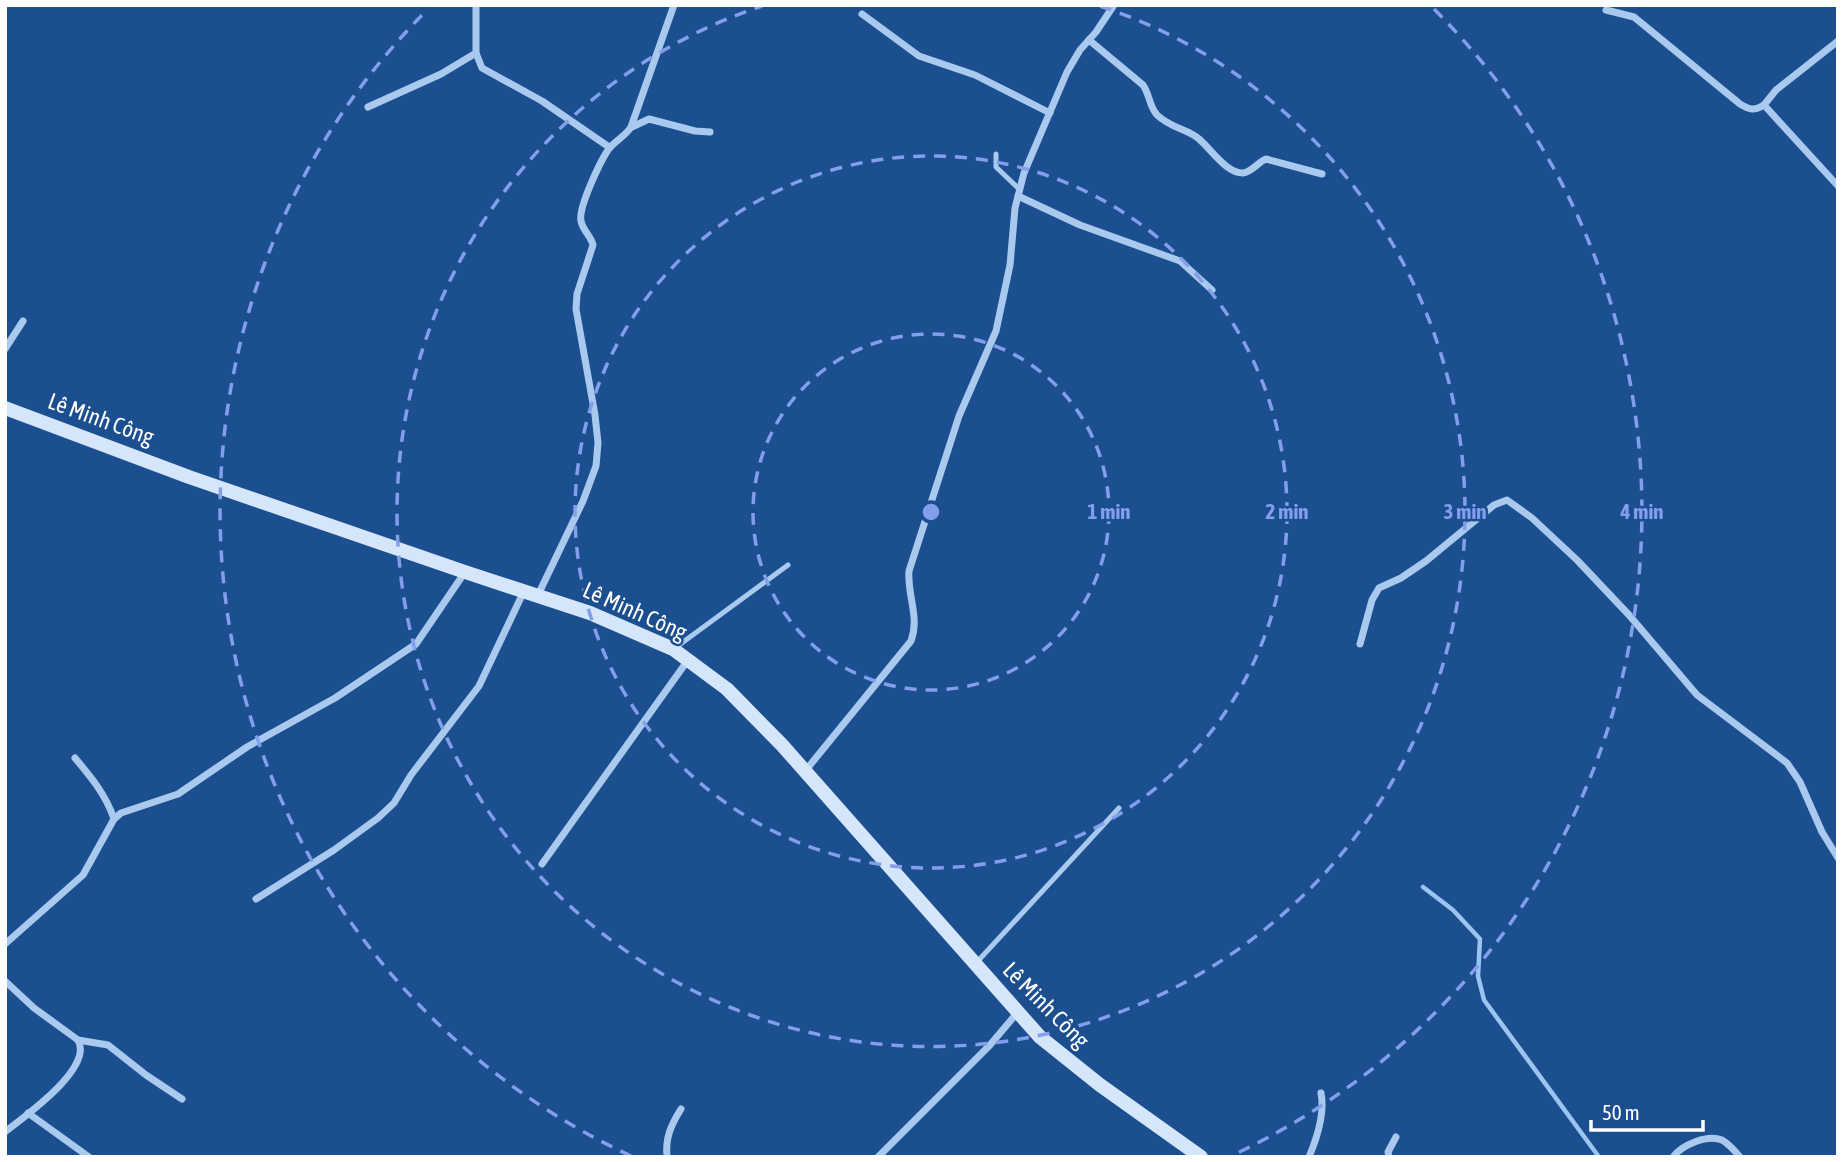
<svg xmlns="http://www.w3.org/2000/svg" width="1843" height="1162" viewBox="0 0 1843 1162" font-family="'Asap Condensed',sans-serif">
	<rect width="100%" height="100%" fill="#1b4f8f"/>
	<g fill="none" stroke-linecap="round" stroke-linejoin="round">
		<path stroke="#9cc4f0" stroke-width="4.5" d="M1423,887L1453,910L1480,939L1478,976L1484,1000L1599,1157"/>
		<g stroke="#a9c9ee" stroke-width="5">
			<path d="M996,154V167L1019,189"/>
			<path d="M675,648L788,565"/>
			<path d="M977,962L1119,808"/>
		</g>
		<g stroke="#a9c9ee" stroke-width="7">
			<path d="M476,5V53L482,68L542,101L609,147"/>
			<path d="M1606,10L1634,17L1740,104C1750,110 1754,111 1764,105L1838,186"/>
			<path d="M862,14L919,56L975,75L1050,113"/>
			<path d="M1089,40L1143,85C1150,95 1149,106 1157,115C1172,129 1188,129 1199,139C1211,149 1226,173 1243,173C1252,172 1258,162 1266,159L1322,174"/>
			<path d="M1764,105L1776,90L1838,41"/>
			<path d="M368,107L441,74L476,53"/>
			<path d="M632,127L649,119L695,131L710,132"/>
			<path d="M1018,196L1080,225L1180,261L1212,290"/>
			<path d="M5,349L23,321"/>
			<path d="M538,595L583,501L596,466L598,443L595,415L576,309L577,294L593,245C591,236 583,231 581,221C578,208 600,162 608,150C614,141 625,137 631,127L674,5"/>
			<path d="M1360,644L1372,600L1379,588L1401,578L1426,561L1494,505L1507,500L1532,518L1577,560L1629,615L1697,695L1787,763L1800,782L1822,832L1838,858"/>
			<path d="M75,758C91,777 106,795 114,819"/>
			<path d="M806,770L911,641C920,617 907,595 909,571L959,416L996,331L1010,265L1015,208L1024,173L1067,72L1080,50L1096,32L1114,5"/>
			<path d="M542,864L688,660"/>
			<path d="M256,899L334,850L378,818L394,803L411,775L479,686L524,591"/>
			<path d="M5,944L83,875L114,819L121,813L178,794L247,747L335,698L416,644L465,572"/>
			<path d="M5,981L34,1008L78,1040C94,1068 25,1116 5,1132"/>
			<path d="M78,1040L108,1045L146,1075L182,1099"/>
			<path d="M28,1113L89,1157"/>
			<path d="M667,1157C665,1138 671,1125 681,1109"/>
			<path d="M878,1157L990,1045L1017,1013"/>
			<path d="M1309,1157C1317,1138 1325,1113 1321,1093"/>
			<path d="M1389,1157L1388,1152L1396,1137"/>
			<path d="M1673,1157C1682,1145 1707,1134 1722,1140C1729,1144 1735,1151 1740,1157"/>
		</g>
		<path stroke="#d6e6fa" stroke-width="14" d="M5,408L189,477L465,572L590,613L673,649L727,689L782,745L1040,1037L1100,1085L1201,1157"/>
	</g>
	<g fill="none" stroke="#839eea" stroke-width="3.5" stroke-dasharray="12 9">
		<circle cx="931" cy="512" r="178"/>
		<circle cx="931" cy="512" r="356"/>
		<path d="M1100 6A534 534 0 1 1 762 6"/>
		<path d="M631 1156A711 711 0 0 1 428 9M1434 9A711 711 0 0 1 1231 1156"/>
	</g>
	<g text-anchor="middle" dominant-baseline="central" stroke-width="5" stroke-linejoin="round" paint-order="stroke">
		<g font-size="23" fill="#fff" stroke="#1b4f8f">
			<text transform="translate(101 419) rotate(20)">Lê Minh Công</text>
			<text transform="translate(635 611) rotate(24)">Lê Minh Công</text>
			<text transform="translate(1046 1005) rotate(45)">Lê Minh Công</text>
		</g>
	</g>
	<circle cx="931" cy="512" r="10" fill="#839eea" stroke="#1b4f8f" stroke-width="3.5"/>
	<g font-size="21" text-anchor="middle" font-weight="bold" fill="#839eea" stroke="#1b4f8f" stroke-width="5" stroke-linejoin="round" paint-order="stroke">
		<text x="1109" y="519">1 min</text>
		<text x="1287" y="519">2 min</text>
		<text x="1465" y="519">3 min</text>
		<text x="1642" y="519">4 min</text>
	</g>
	<rect width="1843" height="1162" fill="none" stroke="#ffffff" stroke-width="14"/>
	<path d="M1591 1120v10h112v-10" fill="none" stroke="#ffffff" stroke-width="3.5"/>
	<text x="1602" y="1120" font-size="21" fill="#ffffff" stroke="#1b4f8f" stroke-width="5" paint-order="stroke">50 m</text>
</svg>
